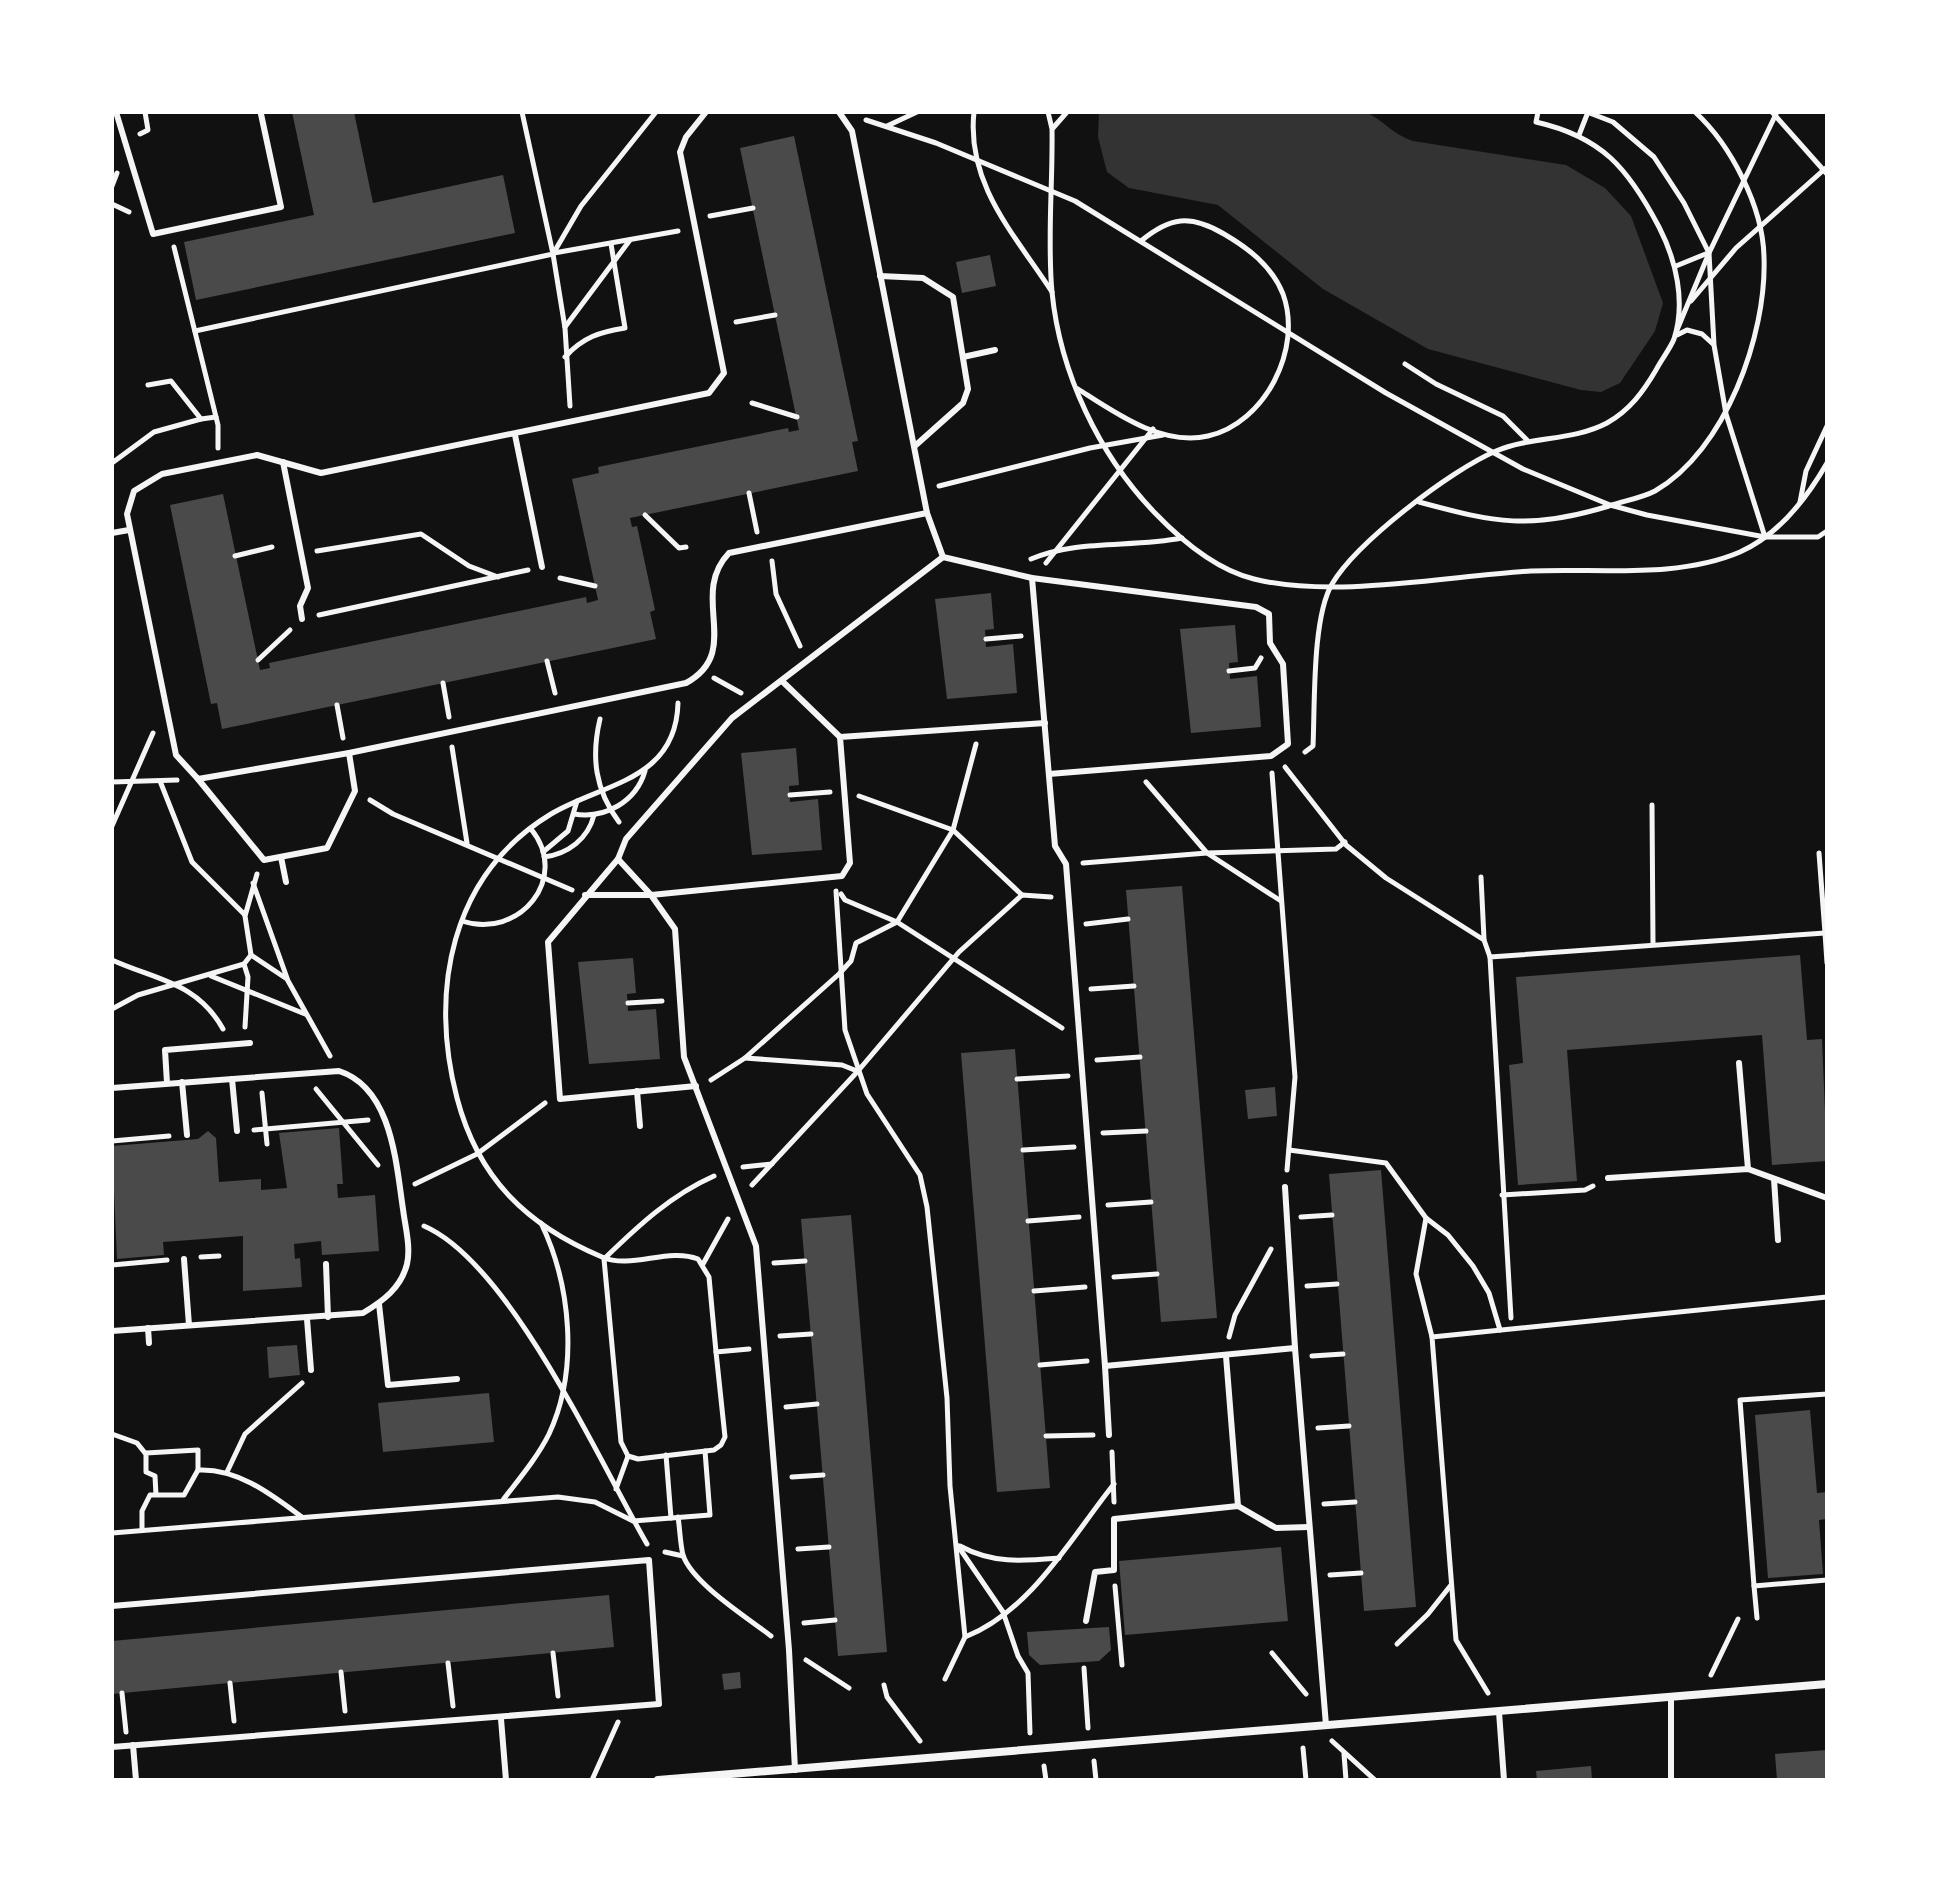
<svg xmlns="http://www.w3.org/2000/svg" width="1939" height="1892" viewBox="0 0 1939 1892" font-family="'Nunito Sans',sans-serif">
	<rect width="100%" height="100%" fill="#111"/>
	<path fill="#333" d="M1099,112H1365C1384,120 1390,133 1413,141L1566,165L1605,188L1631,216L1663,303L1655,331L1620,383L1601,392L1581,390L1428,349L1323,289L1218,205L1129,188L1107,172L1098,137Z"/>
	<g fill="#4a4a4a">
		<path d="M292,112H354L373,203L503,175L515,233L196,300L184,242L314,215Z"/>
		<path d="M794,136L858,441L852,442L858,471L630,518L632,527L637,526L655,610L650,612L656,639L222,729L217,703L211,704L170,505L223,494L260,670L270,668L269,663L586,597L587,603L598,600L572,479L599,473L598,467L788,428L789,432L799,430L740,148Z"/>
		<path d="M990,255L996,286L962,293L956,262Z"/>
		<path d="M991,593L994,629L985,630L986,647L1013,644L1017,693L947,699L935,599Z"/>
		<path d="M1235,625L1238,662L1229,663L1230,679L1257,676L1261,727L1191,733L1180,629Z"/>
		<path d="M796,748L799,785L789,786L790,802L818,799L822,850L752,855L741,753Z"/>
		<path d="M1182,886L1217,1318L1161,1322L1126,890Z"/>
		<path d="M1800,955L1807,1040L1822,1039L1827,1161L1772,1165L1762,1035L1567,1050L1577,1181L1518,1185L1509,1065L1523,1063L1516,977Z"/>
		<path d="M633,958L636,993L627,994L628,1011L656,1009L660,1059L589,1064L578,962Z"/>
		<path d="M1015,1049L1050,1488L997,1492L961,1053Z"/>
		<path d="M1275,1087L1277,1116L1248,1119L1245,1090Z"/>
		<path d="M339,1128L343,1184H337L338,1198L375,1195L379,1251L322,1255L321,1241L294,1244L295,1259L300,1258L302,1287L243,1291V1236L163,1242L164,1255L117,1259L112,1146L198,1139L208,1131L216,1138L219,1182L261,1179V1190L287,1188L279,1133Z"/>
		<path d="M1381,1170L1416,1607L1364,1611L1329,1174Z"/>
		<path d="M851,1215L887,1652L838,1656L801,1219Z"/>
		<path d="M297,1345L300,1375L269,1378L267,1347Z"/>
		<path d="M489,1393L494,1442L383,1452L378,1403Z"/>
		<path d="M1810,1410L1817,1493L1827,1492V1519L1819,1520L1823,1574L1768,1578L1755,1415Z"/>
		<path d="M1281,1547L1288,1621L1125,1635L1119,1561Z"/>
		<path d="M609,1595L614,1647L112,1694V1641Z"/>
		<path d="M1109,1627L1111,1650L1099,1661L1040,1665L1029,1655L1027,1632Z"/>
		<path d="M740,1672L741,1688L724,1690L722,1674Z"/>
		<path d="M1827,1750V1780H1777L1775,1754Z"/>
		<path d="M1591,1766L1592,1780H1537L1536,1771Z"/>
	</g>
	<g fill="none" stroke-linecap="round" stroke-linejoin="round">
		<g stroke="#f5f5f5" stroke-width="5">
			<path d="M974,112C966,184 1015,235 1052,292"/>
			<path d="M1048,112L1052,129C1053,183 1047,239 1052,292C1060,373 1099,455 1155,513C1181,540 1217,570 1254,579C1335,599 1448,576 1531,571C1599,568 1677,579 1740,552C1778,535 1807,498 1827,463"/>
			<path d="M1587,112L1613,122L1654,157L1684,203L1709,253L1714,345L1726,414L1765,537"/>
			<path d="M1772,112L1827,174"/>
			<path d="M866,120L936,143L1075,201L1386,393L1523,469L1610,505L1647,515L1765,537H1818L1827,531"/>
			<path d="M887,126L917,112"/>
			<path d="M1053,128L1067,112"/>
			<path d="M140,134L148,130L145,112"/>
			<path d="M1579,135L1588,112"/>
			<path d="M112,186L117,173"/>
			<path d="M112,204L129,212"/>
			<path d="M710,216L753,208"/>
			<path d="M174,247L218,425V448"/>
			<path d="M554,253L678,231"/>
			<path d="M1676,266L1708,253"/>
			<path d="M1691,301L1736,248L1827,167"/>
			<path d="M736,322L775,315"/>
			<path d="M565,327L630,240"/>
			<path d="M1677,330L1709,253L1777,112"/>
			<path d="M195,331L553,254L522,112"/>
			<path d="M1677,335L1687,330L1702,334L1713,344"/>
			<path d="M565,357C583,337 600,332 625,328L611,244"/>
			<path d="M1405,364L1436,384L1503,416L1527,440"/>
			<path d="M148,385L171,381L201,419L216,417"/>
			<path d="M1078,389C1114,412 1162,447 1208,436C1265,423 1303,349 1283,294C1272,266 1248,248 1224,234C1190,214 1170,217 1141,241"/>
			<path d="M752,403L797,417"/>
			<path d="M570,406L565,328L553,254L581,206L656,112"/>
			<path d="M112,463L154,432L201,419"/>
			<path d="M939,486L1090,448L1163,435"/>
			<path d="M749,493L757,532"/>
			<path d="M1419,502C1496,523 1530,530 1609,506C1623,501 1642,498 1655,491C1725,451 1767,335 1764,257C1763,207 1731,145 1695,112"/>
			<path d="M1800,502L1806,471L1827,426"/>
			<path d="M645,515L679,548L686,547"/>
			<path d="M317,551L421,534L469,566L498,577"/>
			<path d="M235,556L272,547"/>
			<path d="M1031,559C1079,539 1131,548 1182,538"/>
			<path d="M772,561L776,594L800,646"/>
			<path d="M1046,563L1153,429"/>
			<path d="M560,578L595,586"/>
			<path d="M319,615L528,570"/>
			<path d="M986,639L1021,636"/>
			<path d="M258,660L290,630"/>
			<path d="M547,661L555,693"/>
			<path d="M1229,671L1255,668L1261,658"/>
			<path d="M714,678L741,693"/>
			<path d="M443,683L449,717"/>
			<path d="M678,703C676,781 603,783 551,814C450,875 429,992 457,1098C478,1178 526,1225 602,1257C632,1270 667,1247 698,1259L709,1277L716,1352"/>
			<path d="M337,705L343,738"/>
			<path d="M600,719C591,757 595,790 619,822"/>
			<path d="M452,747L467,843"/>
			<path d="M1305,752L1313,746C1315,705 1312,618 1332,584C1357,542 1451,470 1496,451C1532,436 1573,441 1607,423C1630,410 1643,392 1656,370C1661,360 1670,349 1674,339C1686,302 1676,260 1659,227C1628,168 1602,137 1536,122L1538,112"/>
			<path d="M1285,767L1346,845L1386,878L1484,940L1490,957"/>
			<path d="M1272,773L1295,1077L1287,1170"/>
			<path d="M160,781L192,862L245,915"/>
			<path d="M112,782L177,780"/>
			<path d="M1146,782L1207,853L1281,901"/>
			<path d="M790,795L830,792"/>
			<path d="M859,796L953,830L1022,895"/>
			<path d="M370,800L393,814L572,890"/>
			<path d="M1652,805L1653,944"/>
			<path d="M574,814C605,819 636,802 645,771"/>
			<path d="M112,826L153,733"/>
			<path d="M543,852L568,831L577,801"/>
			<path d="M544,857C568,854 588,839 594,815"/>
			<path d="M1083,863L1207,853L1336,849L1345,842"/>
			<path d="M1481,877L1484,939"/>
			<path d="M253,883L287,978"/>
			<path d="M836,891L845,1030L867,1094L920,1175L927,1207L947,1398L950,1486L965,1637L945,1679"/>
			<path d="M841,894L845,900L897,922L1062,1028"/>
			<path d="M462,921C519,940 571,878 531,829"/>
			<path d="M1086,924L1128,919"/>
			<path d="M1825,933L1827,963"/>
			<path d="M251,955L287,979L330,1056"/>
			<path d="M112,960C156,980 197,982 223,1029"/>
			<path d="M244,964L248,977L245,1027"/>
			<path d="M211,976L305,1014"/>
			<path d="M1091,989L1134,986"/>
			<path d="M628,1003L662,1001"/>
			<path d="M112,1009L138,995L244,964L251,955L245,916L257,874"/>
			<path d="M745,1058L842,1065L857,1071"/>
			<path d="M1097,1060L1140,1057"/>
			<path d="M1017,1079L1068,1076"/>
			<path d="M711,1080L745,1058L839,974L851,961L856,943L897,922L953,830L976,744"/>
			<path d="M316,1089L378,1165"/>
			<path d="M262,1093L267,1144"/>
			<path d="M254,1130L368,1120"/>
			<path d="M1103,1133L1146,1131"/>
			<path d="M112,1141L169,1136"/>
			<path d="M1023,1150L1074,1147"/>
			<path d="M1289,1150L1386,1163L1426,1218L1448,1235L1473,1266L1489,1293L1500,1330"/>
			<path d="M743,1167L772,1164"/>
			<path d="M415,1184L477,1154L545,1103"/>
			<path d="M752,1185L858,1071L959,952L1022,895L1051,897"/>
			<path d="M1502,1195L1585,1190L1593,1186"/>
			<path d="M1108,1205L1151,1202"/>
			<path d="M1301,1217L1332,1215"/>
			<path d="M1426,1218L1416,1274L1432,1337"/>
			<path d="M1028,1221L1079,1217"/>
			<path d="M424,1226C510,1263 599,1461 647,1544"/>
			<path d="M201,1257L219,1256"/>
			<path d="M605,1258C638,1226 671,1195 714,1176"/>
			<path d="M604,1259L621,1442L628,1456L638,1459L714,1450L721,1445L725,1437L716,1352L749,1349"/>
			<path d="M774,1263L805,1261"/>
			<path d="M703,1264L728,1219"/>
			<path d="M112,1265L167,1260"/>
			<path d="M1114,1277L1157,1274"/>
			<path d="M1307,1286L1337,1284"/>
			<path d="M1034,1291L1085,1287"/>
			<path d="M1511,1318L1490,957L1825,933L1819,853"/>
			<path d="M780,1336L811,1334"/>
			<path d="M1229,1337L1235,1315L1271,1249"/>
			<path d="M1312,1356L1343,1354"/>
			<path d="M1040,1365L1087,1361"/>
			<path d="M1827,1394L1740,1400L1754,1586L1827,1580"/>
			<path d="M786,1407L817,1404"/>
			<path d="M1318,1428L1349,1426"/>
			<path d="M112,1434L137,1443L145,1453"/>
			<path d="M1046,1436L1093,1435"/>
			<path d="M1112,1452L1114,1502"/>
			<path d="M666,1455L671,1518"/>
			<path d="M198,1470C238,1468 272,1495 302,1517"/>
			<path d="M227,1472L245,1434L302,1383"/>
			<path d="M792,1477L823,1475"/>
			<path d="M616,1489L628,1456"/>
			<path d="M503,1500C519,1479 537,1458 549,1434C579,1370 571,1285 541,1223"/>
			<path d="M1324,1504L1355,1502"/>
			<path d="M678,1517C680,1529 680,1543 683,1555C692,1583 748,1618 771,1636"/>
			<path d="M142,1530V1511L150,1495H184L198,1470V1450L146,1453V1472L155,1476L156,1495"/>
			<path d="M112,1533L558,1497L595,1502L633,1521L710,1515L705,1451"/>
			<path d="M958,1546L1003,1612L1018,1656L1028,1673L1030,1733"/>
			<path d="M960,1546C993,1564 1023,1561 1059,1558"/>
			<path d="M798,1549L829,1547"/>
			<path d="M665,1552L683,1556"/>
			<path d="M1330,1575L1361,1573"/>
			<path d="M1115,1586L1122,1665"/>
			<path d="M1754,1586L1757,1618"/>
			<path d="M804,1623L835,1620"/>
			<path d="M965,1637C1032,1610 1070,1539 1114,1484"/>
			<path d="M1397,1644L1428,1614L1451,1585"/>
			<path d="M553,1653L558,1696"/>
			<path d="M1272,1653L1306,1694"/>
			<path d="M806,1660L849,1688"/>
			<path d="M448,1663L453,1706"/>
			<path d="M1084,1668L1088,1728"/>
			<path d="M341,1672L345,1711"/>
			<path d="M1711,1675L1738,1619"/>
			<path d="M230,1683L234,1721"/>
			<path d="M884,1685L887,1697L920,1741"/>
			<path d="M122,1693L126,1732"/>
			<path d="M1488,1693L1456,1640L1432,1337L1827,1297"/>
			<path d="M1332,1741L1375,1780"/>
			<path d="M1303,1748L1306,1780"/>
			<path d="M1344,1754L1346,1780"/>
			<path d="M1094,1761L1096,1780"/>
			<path d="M1044,1766L1046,1780"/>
			<path d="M592,1780L618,1722"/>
		</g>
		<g stroke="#f5f5f5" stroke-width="6">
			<path d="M116,112L153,234L281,207L261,114"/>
			<path d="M706,112L686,137L680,152L724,373L709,393L321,473L257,455L162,474L134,491L127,514L176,755L198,779L349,753L686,683C744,651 688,596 729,553L927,513"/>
			<path d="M839,112L852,131L927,513L943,557L1032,578L1256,607L1269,614L1270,643L1283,664L1288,744L1271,756L1049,774"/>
			<path d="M880,276L923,278L953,297L968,389L963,403L916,445"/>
			<path d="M963,357L995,350"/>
			<path d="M515,435L542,567"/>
			<path d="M283,462L308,588L300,606L302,619"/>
			<path d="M112,533L129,530"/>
			<path d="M1032,578L1055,846L1066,864L1105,1366L1295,1348L1326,1725"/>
			<path d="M782,681L840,737"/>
			<path d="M198,779L264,860L327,848L355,791L349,753"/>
			<path d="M281,857L286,882"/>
			<path d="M618,859L651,895L675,929L684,1057L756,1246L789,1650L795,1770"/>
			<path d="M585,895H651L842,876L850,863L840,737L1045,723"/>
			<path d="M1739,1063L1748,1169"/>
			<path d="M232,1079L237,1131"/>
			<path d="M182,1082L187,1135"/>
			<path d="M167,1083L165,1050L250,1043"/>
			<path d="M696,1086L560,1099L548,942L618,859L626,839L732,718L943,557"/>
			<path d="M112,1088L339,1071C392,1088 396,1163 403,1209C405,1226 411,1247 407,1264C401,1288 383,1301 363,1313L112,1331"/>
			<path d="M637,1091L640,1126"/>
			<path d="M1608,1178L1748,1169L1827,1198"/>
			<path d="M1774,1179L1778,1240"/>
			<path d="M1285,1187L1295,1348"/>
			<path d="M184,1259L189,1325"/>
			<path d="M326,1264L328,1317"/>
			<path d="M379,1304L388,1385L457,1379"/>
			<path d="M307,1319L311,1370"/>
			<path d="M148,1328L149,1343"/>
			<path d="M1226,1356L1238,1506"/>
			<path d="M1105,1366L1109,1435"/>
			<path d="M112,1606L649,1560L659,1704L112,1747"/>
			<path d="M1086,1621L1095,1572L1114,1570V1519L1238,1506L1276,1528L1309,1527"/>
			<path d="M1671,1698V1780"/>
			<path d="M1499,1712L1504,1780"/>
			<path d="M501,1719L506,1780"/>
			<path d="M133,1745L136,1780"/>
		</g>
		<path stroke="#f5f5f5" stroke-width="8" d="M658,1780L1827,1684"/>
	</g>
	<rect width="1939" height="1892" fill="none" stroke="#ffffff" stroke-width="228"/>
</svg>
